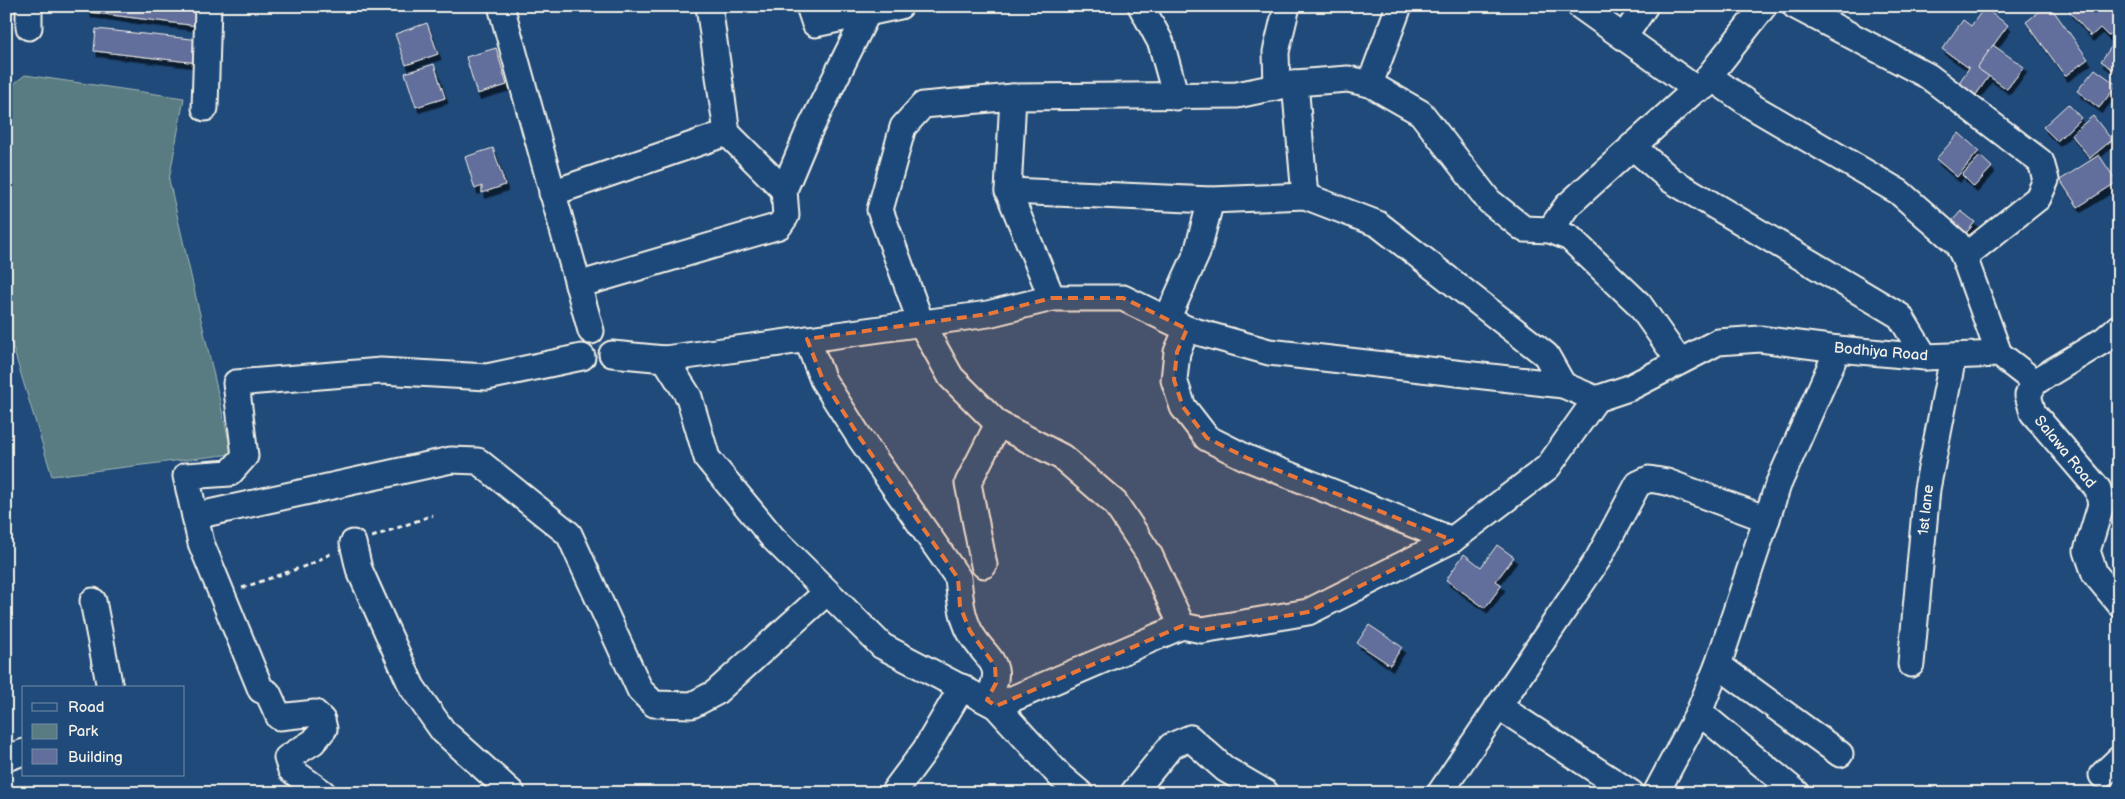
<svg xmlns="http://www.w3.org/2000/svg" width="2125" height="799" viewBox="0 0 2125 799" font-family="'Balsamiq Sans',sans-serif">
	<defs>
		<filter id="shadow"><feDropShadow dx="3" dy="5.5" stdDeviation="0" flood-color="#0009"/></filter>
	</defs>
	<rect width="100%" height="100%" fill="#1f4a7a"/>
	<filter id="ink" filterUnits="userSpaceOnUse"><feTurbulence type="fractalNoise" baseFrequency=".02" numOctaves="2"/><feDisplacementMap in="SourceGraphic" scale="10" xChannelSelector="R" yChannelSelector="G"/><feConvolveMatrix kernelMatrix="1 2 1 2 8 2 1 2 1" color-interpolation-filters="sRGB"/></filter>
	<g filter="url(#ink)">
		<path fill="#587c81" stroke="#a6b6b4" d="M25,75L184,98L169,180L232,454L52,476L6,325V90Z"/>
		<g fill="#626e9b" stroke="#f4f1e8" filter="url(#shadow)">
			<path d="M88,6H200L197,26L88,12Z"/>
			<path d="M2047,6H2050L2088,59L2065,76L2026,22Z"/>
			<path d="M2075,6H2107L2119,20V27L2108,36L2100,28L2091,36L2069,11Z"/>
			<path d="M1984,8L2008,25L1977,68L1989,76L1971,102L1954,90L1969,68L1942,49L1963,20L1971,26Z"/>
			<path d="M427,23L438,54L406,65L395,34Z"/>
			<path d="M96,29L201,40L198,63L94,51Z"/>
			<path d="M2119,36V74L2101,61Z"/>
			<path d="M1993,45L2024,67L2007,89L1977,68Z"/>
			<path d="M496,48L507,85L477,94L466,57Z"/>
			<path d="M434,64L445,98L416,107L405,73Z"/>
			<path d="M2095,69L2117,85L2099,108L2077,91Z"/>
			<path d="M2068,104L2081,118L2057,141L2043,127Z"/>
			<path d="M2093,116L2112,140L2090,158L2071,134Z"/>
			<path d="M1959,133L1979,151L1957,177L1936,159Z"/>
			<path d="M493,148L505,185L482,193V186L475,189L465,157Z"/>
			<path d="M2099,155L2117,182L2078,207L2060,180Z"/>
			<path d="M1980,156L1992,167L1974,187L1962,175Z"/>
			<path d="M1961,211L1975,222L1960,241L1945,229Z"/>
			<path d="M1497,545L1514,557L1496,581L1502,585L1485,608L1446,580L1464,554L1481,567Z"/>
			<path d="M1369,625L1402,647L1390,665L1357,643Z"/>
		</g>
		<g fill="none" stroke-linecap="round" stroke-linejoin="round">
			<g stroke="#f4f1e8" stroke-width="29">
				<g id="minor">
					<path d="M501,6L591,331"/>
					<path d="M809,6L815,24L900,6"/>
					<path d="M1141,6L1161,43L1176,97"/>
					<path d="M1580,6L1696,89L1704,87L1709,76L1753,107L1899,192L1957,243L1964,257L1999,354"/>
					<path d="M1795,6L1928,76L2041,162L2046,180L2038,198L1964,257"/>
					<path d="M29,27V6"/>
					<path d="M1624,37L1645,6"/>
					<path d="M1709,76L1764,6"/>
					<path d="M1295,83L1305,196"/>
					<path d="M1370,84L1399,6"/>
					<path d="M1277,87L1276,52L1287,6"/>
					<path d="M1013,97L1008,191L1052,298"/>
					<path d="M205,108L208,6"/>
					<path d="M1632,146L1671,180L1900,316L1925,357"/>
					<path d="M784,190L808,133L867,14"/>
					<path d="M1008,191L1211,200L1305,196L1378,224L1546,355L1563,385"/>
					<path d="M552,193L727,133"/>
					<path d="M1550,230L1567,206L1696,89"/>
					<path d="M578,285L779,226L786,216L784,190L727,133L709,6"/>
					<path d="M1167,319L1197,253L1211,200"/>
					<path d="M1187,329L1177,352L1174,380L1183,407L1207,438L1247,458L1452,540"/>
					<path d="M807,339L823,380L860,438L958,578C960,596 961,615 970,632C986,661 1008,662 987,700"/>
					<path d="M612,354L665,359L689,397L707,458L773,538L882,646L996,706L1060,776L1080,793"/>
					<path d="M665,359L988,314L1052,298H1123L1187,329L1269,352L1563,385L1596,399L1629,388L1718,342L1760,339L1838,349L1925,357L1999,354L2035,382L2104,340L2119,327"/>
					<path d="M2035,382L2028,395L2033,413L2098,489L2101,505L2087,551L2095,574L2119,603"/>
					<path d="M195,516L451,460L478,461L569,534L640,690L654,704L692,705L715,693L827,592"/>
					<path d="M353,543L359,569L412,687L443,731L512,793"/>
					<path d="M984,565L968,483L998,424"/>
					<path d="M93,601L110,688"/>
					<path d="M1182,626L1149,554L1115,503L1062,457L998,424L951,377L921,323L880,210L903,127L923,105L1013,97L1237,95L1295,83L1348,79L1370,84L1421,113L1489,201L1524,229L1550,230L1570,238L1639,304L1679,361"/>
					<path d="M1911,664L1927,489L1953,357"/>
					<path d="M1718,665L1840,754"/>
					<path d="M996,706L1182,626L1202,630L1308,612L1452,540L1548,467L1596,399"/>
					<path d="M1498,706L1631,793"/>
					<path d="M1699,712L1797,793"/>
					<path d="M6,758L24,752"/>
					<path d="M2102,775L2119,759"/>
					<path d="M323,793L291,770L287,758L313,742L324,729L322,720L315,713L279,717L268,693L261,690L201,543L186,476L230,473L245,456L236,383L381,371L487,377L582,357"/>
					<path d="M893,793L925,750L962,687"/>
					<path d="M1133,793L1171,746L1190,738L1225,769L1266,793"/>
					<path d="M1440,793L1598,559L1638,484L1649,479L1667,482L1767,519"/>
					<path d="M1656,793L1699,712L1718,665L1778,485L1838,349"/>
				</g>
			</g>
			<g stroke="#f4f1e8" stroke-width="3" stroke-dasharray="5 4" stroke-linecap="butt">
				<path d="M372,537L433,515"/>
				<path d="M242,588L311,564L334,552"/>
			</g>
			<use href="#minor" stroke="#1f4a7a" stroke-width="25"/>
		</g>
	</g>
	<path fill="#ea7738" fill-opacity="0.2" stroke="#ea7738" stroke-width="4" stroke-dasharray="10 6" stroke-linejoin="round" d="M1052,298H1123L1187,329L1177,352L1174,380L1183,407L1207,438L1247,458L1452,540L1308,612L1202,630L1182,626L996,706L987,700L996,683L995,666L970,631L960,606L958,578L860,438L823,380L807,339L988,314Z"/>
	<g text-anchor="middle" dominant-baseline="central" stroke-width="5" stroke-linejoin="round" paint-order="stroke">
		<g font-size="15" fill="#f4f1e8" stroke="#1f4a7a">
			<text transform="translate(1881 352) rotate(5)">Bodhiya Road</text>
			<text transform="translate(2065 452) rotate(51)">Salawa Road</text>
			<text transform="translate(1926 510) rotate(-84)">1st lane</text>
		</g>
	</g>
	<rect width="2125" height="799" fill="none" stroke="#1f4a7a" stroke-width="25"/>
	<rect x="12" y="12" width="2100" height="774" fill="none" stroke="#f4f1e8" stroke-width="2" filter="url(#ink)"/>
	<rect x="22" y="686" width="162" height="90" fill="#1f4a7a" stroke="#748da6"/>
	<rect x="32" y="703" width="25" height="8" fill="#1f4a7a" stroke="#748da6"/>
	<text x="68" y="712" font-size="15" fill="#f4f1e8">Road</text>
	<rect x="32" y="724" width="25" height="15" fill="#587c81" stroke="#748da6"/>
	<text x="68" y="736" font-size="15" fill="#f4f1e8">Park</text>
	<rect x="32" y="749" width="25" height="15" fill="#626e9b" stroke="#748da6"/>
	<text x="68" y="762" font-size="15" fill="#f4f1e8">Building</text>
</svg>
